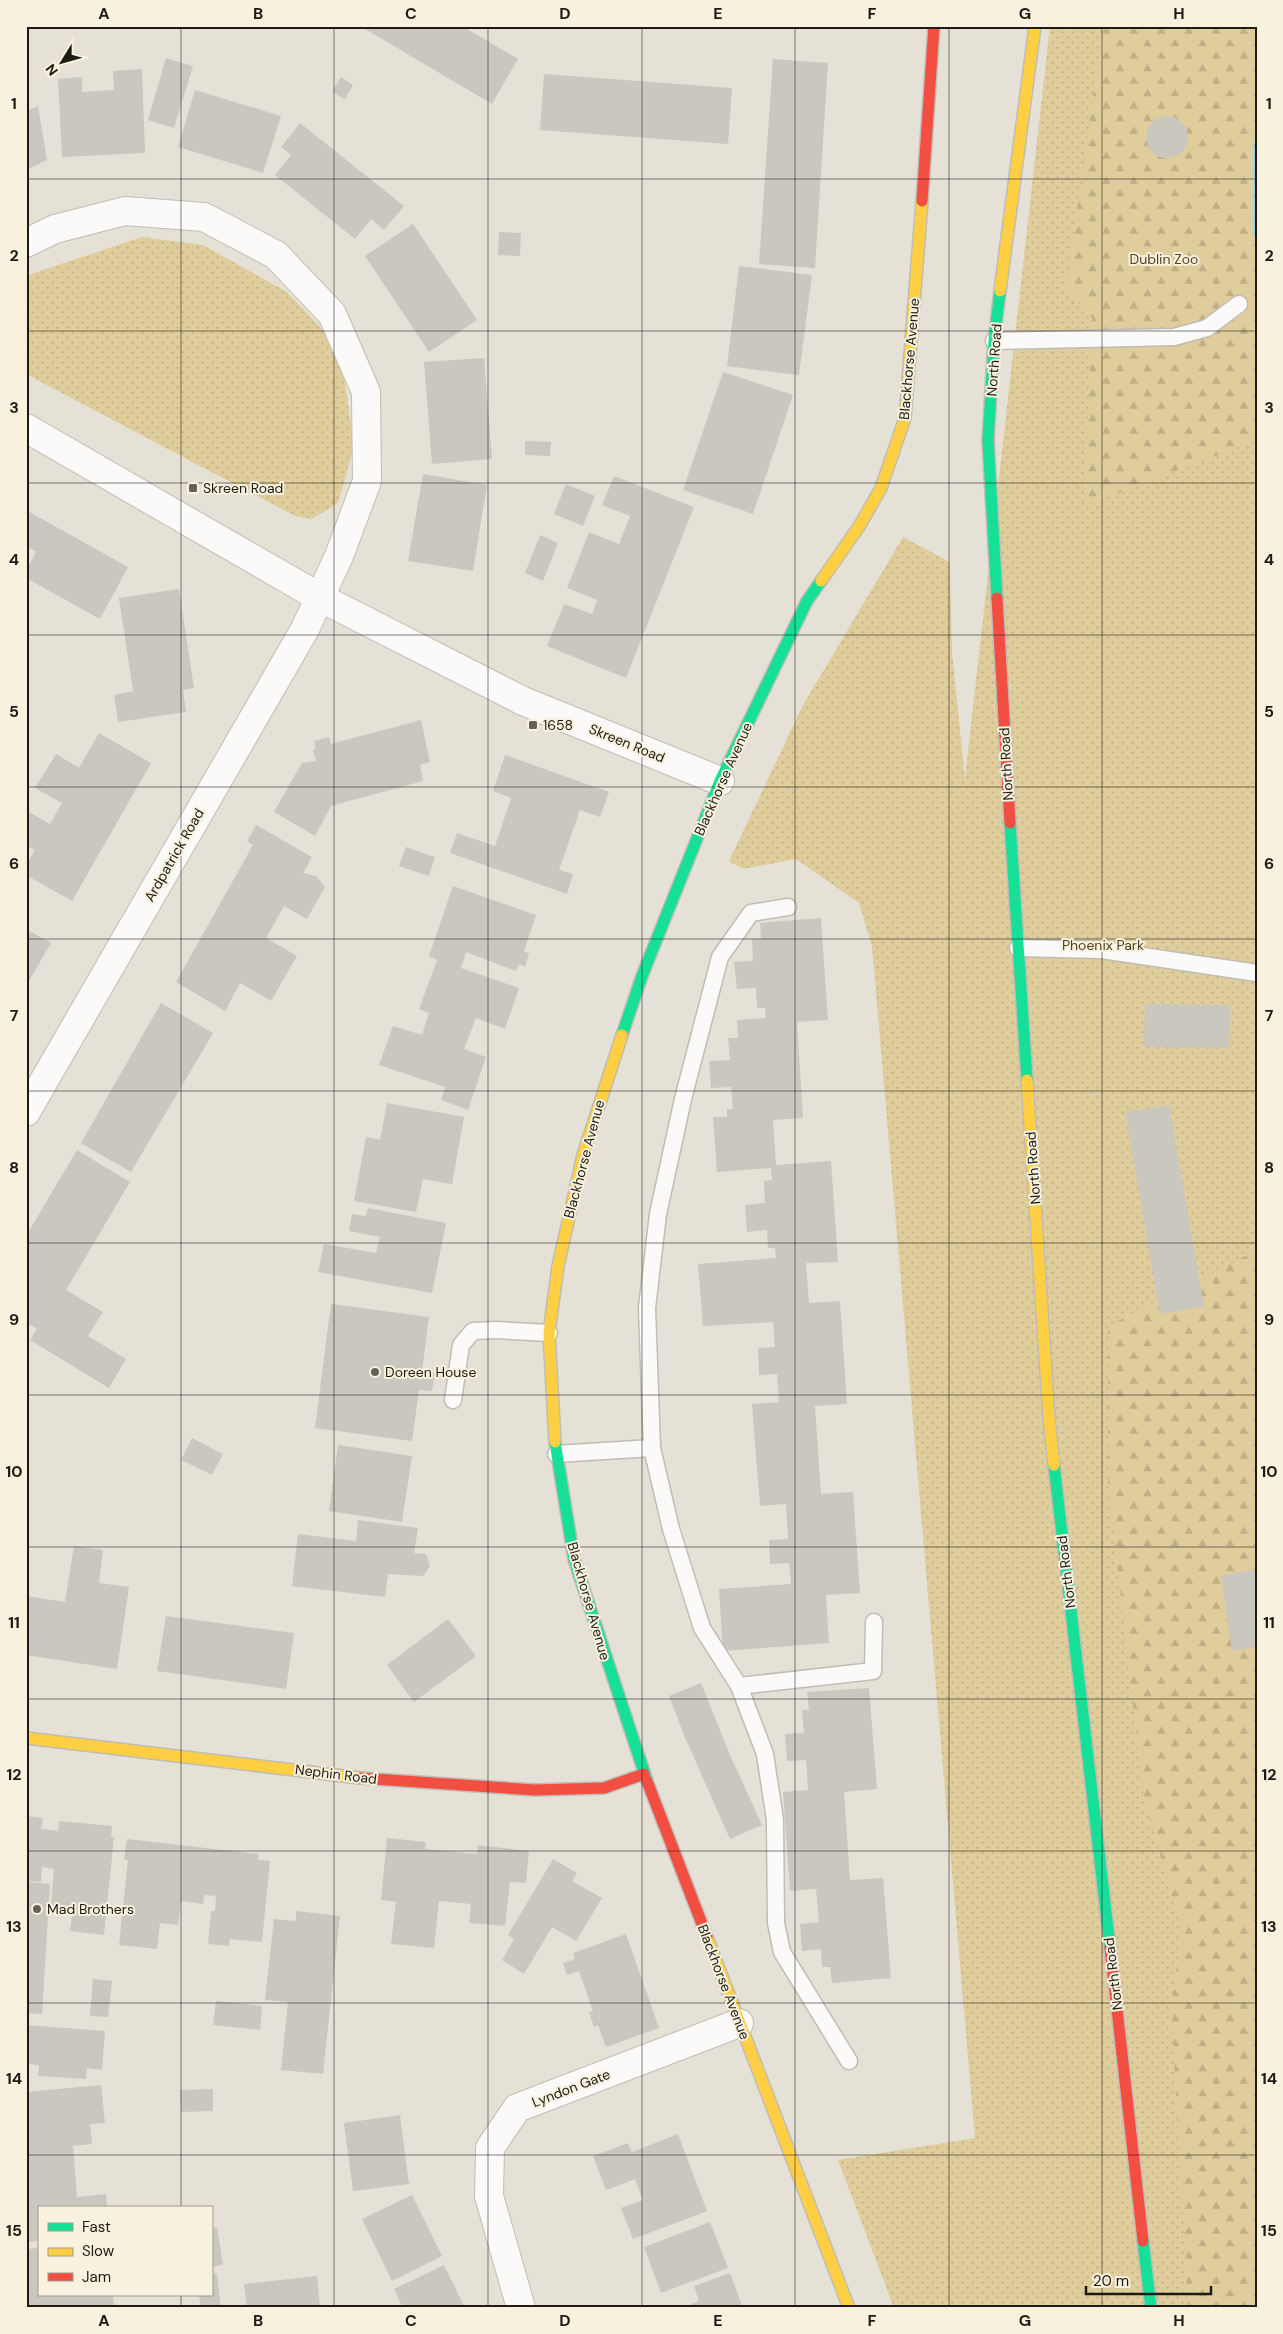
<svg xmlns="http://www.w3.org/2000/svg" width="1283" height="2334" viewBox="0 0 1283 2334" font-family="'DM Sans',sans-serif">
	<defs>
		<pattern id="green-dots" width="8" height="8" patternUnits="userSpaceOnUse" patternTransform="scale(1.25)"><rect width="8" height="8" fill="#e0cd9c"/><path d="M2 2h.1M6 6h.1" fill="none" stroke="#c0af86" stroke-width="1.8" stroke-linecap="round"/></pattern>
		<pattern id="forest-firs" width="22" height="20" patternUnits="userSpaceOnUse" patternTransform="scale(1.25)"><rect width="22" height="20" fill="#e0cd9c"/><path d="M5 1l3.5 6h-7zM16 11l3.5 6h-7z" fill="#c0af86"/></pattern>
		<pattern id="water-waves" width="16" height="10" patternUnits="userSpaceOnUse" patternTransform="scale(1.25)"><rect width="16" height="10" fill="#8bcfe8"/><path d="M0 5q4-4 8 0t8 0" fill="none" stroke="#78b1c6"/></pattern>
	</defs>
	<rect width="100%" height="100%" fill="#e5e1d7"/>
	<g fill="url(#green-dots)">
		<path d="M1050,26H1257V2308H894L838,2160L975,2138L872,946L859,903L796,859L743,869L729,861L803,705L903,537L950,562L952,653L965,778Z"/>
		<path d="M142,237L203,245L287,292L321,328L343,368L354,447L338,503L312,519L295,516L26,374V278L31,274Z"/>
	</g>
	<g fill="url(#forest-firs)">
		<path d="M1103,26H1257L1254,236L1257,239V440L1084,506L1092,318L1066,288Z"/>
		<path d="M1257,1250V2308H1188L1171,2005L1182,1932L1143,1794L1108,1482V1326Z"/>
	</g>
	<path fill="url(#water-waves)" d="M1257,120V239L1254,236V147Z"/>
	<g fill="#cac7bf">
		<path d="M360,26H462L518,59L492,104Z"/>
		<path d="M166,58L193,66L174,128L148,120Z"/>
		<path d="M773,59L828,63L815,268L759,264Z"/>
		<path d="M142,69L145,153L62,157L58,79L82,77V92L114,90L113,71Z"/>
		<path d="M544,74L732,88L728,144L540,130Z"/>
		<path d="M341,77L353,85L345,99L332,92Z"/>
		<path d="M195,90L281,116L263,173L178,147Z"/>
		<path d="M38,106L47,160L26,170V111Z"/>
		<circle cx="1167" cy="137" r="21"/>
		<path d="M300,123L404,206L384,230L371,219L355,239L275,175L291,155L281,147Z"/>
		<path d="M413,224L477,320L429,352L365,256Z"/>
		<path d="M499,232L521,233L520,256L498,255Z"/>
		<path d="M739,266L812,275L799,375L727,366Z"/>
		<path d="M484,358L492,459L432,464L424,362Z"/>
		<path d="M723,372L793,395L753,514L683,490Z"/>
		<path d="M525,441L551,442L550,456L525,455Z"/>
		<path d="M423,474L487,485L473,571L408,561Z"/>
		<path d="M614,476L694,507L626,678L547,646L564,604L592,614L597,600L567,588L589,532L619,544L630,516L602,505Z"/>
		<path d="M566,484L595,496L583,526L554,514Z"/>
		<path d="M26,510L128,567L100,619L26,578V570L36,552L26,546Z"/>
		<path d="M540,535L558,543L543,581L525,573Z"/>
		<path d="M179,589L194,688L183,690L186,712L118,722L114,695L133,691L119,598Z"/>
		<path d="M421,720L430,762L420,765L423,781L331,806L315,836L274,812L302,763L316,761L313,750L316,749L314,741L329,737L331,744Z"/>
		<path d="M99,733L151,763L72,901L26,875V865L35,850L26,845V816L29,812L50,824L62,803L35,788L56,754L79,768Z"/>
		<path d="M505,755L609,792L600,817L580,810L559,870L573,874L567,894L450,853L457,833L495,846L511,798L493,791Z"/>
		<path d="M256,825L312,857L303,873L316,876L325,887L307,919L284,906L266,938L297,956L271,1001L240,983L225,1011L176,982L253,845L247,841Z"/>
		<path d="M406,847L435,857L429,876L399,866Z"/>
		<path d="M453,886L536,915L524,951L529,953L525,967L519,964L516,971L466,952L461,968L519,988L505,1029L476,1018L464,1049L486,1057L468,1110L441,1100L445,1087L379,1065L393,1026L422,1035L429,1013L419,1009L437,960L429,956Z"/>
		<path d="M821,918L828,1020L797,1022L803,1118L773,1120L776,1165L831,1161L838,1262L806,1263L809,1303L840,1301L847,1404L815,1406L821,1494L853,1492L860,1593L826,1595L829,1643L723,1651L719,1589L791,1584L789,1563L770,1564L769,1540L788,1539L786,1504L760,1506L752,1404L779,1402L777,1374L759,1375L758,1348L775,1347L773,1322L703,1326L698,1264L776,1258L775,1248H768L767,1230L747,1232L745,1205L765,1203L764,1181L772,1180L771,1168L717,1172L713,1117H727V1109H733L731,1087L711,1088L709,1061L730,1060L728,1038H738L737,1020L766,1018L765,1008H757L756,988L737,989L734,962L753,961L752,939H761L760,923Z"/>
		<path d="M26,929L51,943L26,986Z"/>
		<path d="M161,1003L213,1033L131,1172L81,1143Z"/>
		<path d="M1145,1004L1230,1005L1229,1048L1144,1047Z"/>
		<path d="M387,1103L464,1117L452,1184L423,1179L416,1212L354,1201L366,1137L380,1140Z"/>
		<path d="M1169,1105L1204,1306L1160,1314L1125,1112Z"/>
		<path d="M77,1150L130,1182L66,1290L103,1312L88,1336L126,1359L109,1388L30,1340L37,1329L26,1322V1236Z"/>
		<path d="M368,1208L446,1223L432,1293L318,1272L324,1244L376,1253L380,1237L349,1231L352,1214L366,1216Z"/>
		<path d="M331,1304L429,1317L422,1371L435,1373L432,1391L419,1390L412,1441L315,1428Z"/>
		<path d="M192,1438L223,1454L212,1475L181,1460Z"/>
		<path d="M338,1445L412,1456L402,1522L329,1511Z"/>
		<path d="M358,1520L418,1528L414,1553L426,1554L430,1566L423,1576L388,1574L385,1597L292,1586L298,1534L356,1541Z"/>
		<path d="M74,1546L103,1550L99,1583L129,1587L117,1669L26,1655V1596L65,1602Z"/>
		<path d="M1254,1570L1257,1586V1647L1232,1651L1221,1575Z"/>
		<path d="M166,1616L294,1633L286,1689L157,1671Z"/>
		<path d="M448,1619L476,1656L414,1702L387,1665Z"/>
		<path d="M701,1683L730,1755L762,1825L730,1839L684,1735L669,1696Z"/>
		<path d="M869,1688L877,1789L844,1792L850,1880L883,1878L891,1978L832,1983L830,1967H822L821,1949L802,1951L800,1924L819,1922L816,1889L790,1891L783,1792L808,1790L806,1760L787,1761L785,1734L804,1733L802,1710H809L807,1692Z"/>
		<path d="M26,1816L43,1818L41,1829L58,1831L59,1821L112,1826L111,1837H114L104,1935L70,1931L73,1907L51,1905L54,1869L42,1867L41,1882L26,1881Z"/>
		<path d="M387,1838L426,1842L425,1849L477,1854L478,1845L529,1851L526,1883L510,1882L505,1926L469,1923L471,1904L439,1901L434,1948L391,1944L396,1902L381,1900Z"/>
		<path d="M127,1839L259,1854L258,1860L270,1861L262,1942L230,1939L229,1946L208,1944L211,1911H215L216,1896L204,1895L203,1904L181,1901L178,1925L160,1923L157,1949L119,1945L128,1860H124Z"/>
		<path d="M553,1859L577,1873L572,1881L602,1898L576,1941L552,1927L524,1974L502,1960L514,1939L508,1935Z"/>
		<path d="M26,1882L50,1884L42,2014L26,2013Z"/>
		<path d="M296,1911L340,1916L323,2074L281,2070L288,2002L265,2000L274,1919L296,1921Z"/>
		<path d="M626,1934L659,2028L606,2047L598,2025L594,2027L589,2012L593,2011L579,1971L567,1975L563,1963L575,1959L573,1953Z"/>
		<path d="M93,1979L112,1981L108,2017L90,2016Z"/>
		<path d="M216,2001L262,2006L260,2030L213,2025Z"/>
		<path d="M26,2025L105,2031L102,2070L87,2068L86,2079L38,2076L39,2065L26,2064Z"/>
		<path d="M101,2085L105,2123L90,2124L92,2144L73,2146L77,2197L106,2194L107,2208H39V2241L26,2242V2092Z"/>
		<path d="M213,2089V2111L181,2112L180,2090Z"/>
		<path d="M400,2115L409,2184L353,2191L344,2123Z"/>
		<path d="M678,2134L707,2211L633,2239L621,2208L643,2200L635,2179L606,2190L593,2156L628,2143L632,2152Z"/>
		<path d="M412,2195L442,2256L392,2281L362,2219Z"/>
		<path d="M710,2222L728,2268L661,2293L644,2247Z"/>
		<path d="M217,2227L223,2265L211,2267V2228Z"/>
		<path d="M39,2248V2295H113L114,2308H29L26,2249Z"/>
		<path d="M444,2265L465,2308H403L394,2289Z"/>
		<path d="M217,2273L221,2308H201L199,2295H211V2274Z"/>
		<path d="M730,2273L743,2308H682L699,2301L694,2286Z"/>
		<path d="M317,2276L320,2308H247L244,2284Z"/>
	</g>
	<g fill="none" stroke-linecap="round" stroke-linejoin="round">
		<g stroke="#c0bdb6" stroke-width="19">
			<g id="lane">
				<path d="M994,341L1174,337L1207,328L1239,304"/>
				<path d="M788,907L751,913L720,957L683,1099L658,1214L647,1308L652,1448L671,1529L702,1628L739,1686L873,1671L874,1622"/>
				<path d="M1018,948L1102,950L1257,973"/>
				<path d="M453,1400L461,1345L473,1331L496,1330L549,1333"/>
				<path d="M556,1454L652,1448"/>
				<path d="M739,1686L765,1754L775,1820L776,1923L782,1952L849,2061"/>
			</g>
		</g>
		<g stroke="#c0bdb6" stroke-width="30">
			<g id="street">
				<path d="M26,243L55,229L125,211L204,217L276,255L332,314L366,392L367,481L339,556L305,629L26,1112"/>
				<path d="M26,428L319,597L523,701L720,781"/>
				<path d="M521,2308L489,2196L490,2148L517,2108L739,2023"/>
			</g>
		</g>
		<g stroke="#c0bdb6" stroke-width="14">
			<g id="fast">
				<path d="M997,598L988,440L994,341L1000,291"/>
				<path d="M1010,823L1027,1080"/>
				<path d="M622,1035L642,976L720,781L807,601L821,581"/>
				<path d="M555,1442L574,1559L647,1781"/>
				<path d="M1054,1465L1110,1947"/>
				<path d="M1143,2241L1151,2308"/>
			</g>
		</g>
		<g stroke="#c0bdb6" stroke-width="14">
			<g id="slow">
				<path d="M1000,291L1035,26"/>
				<path d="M821,581L860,525L881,488L905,418L922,201"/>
				<path d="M1027,1080L1049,1419L1054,1465"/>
				<path d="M555,1442L549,1333L558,1266L583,1155L622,1035"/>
				<path d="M26,1738L360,1778"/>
				<path d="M707,1937L849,2308"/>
			</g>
		</g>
		<g stroke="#c0bdb6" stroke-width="14">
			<g id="jam">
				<path d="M922,201L934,26"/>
				<path d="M997,598L1010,823"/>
				<path d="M360,1778L535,1790L604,1788L644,1774"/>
				<path d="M647,1781L707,1937"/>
				<path d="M1110,1947L1143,2241"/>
			</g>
		</g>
		<use href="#lane" stroke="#fbfaf9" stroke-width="16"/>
		<use href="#street" stroke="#fbfaf9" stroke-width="28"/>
		<use href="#fast" stroke="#16e098" stroke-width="11"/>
		<use href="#slow" stroke="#ffcf43" stroke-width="11"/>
		<use href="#jam" stroke="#f24e42" stroke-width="11"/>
	</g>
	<path fill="none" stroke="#1e1b15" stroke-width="1" stroke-opacity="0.55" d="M181,26V2208M334,26V2308M488,26V2308M642,26V2308M795,26V2308M949,26V2308M1102,26V2308M26,179H1257M26,331H1257M26,483H1257M26,635H1257M26,787H1257M26,939H1257M26,1091H1257M26,1243H1257M26,1395H1257M26,1547H1257M26,1699H1257M26,1851H1257M26,2003H1257M26,2155H1257M181,2295V2308"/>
	<g fill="#646059" stroke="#f8f1de" stroke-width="2">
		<rect x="188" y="483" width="10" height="10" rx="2.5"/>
		<rect x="528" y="720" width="10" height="10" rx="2.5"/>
		<circle cx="375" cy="1372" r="5"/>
		<circle cx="37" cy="1909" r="5"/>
	</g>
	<g text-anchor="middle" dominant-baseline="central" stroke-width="4" stroke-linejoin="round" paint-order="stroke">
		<g font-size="14" fill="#524421" stroke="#f8f1de">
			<text x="1164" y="259">Dublin Zoo</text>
			<text x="1103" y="945">Phoenix Park</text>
		</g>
		<g font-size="14" fill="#1e1b15" stroke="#f8f1de">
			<text transform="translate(909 359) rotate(-85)">Blackhorse Avenue</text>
			<text transform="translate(994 360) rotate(-86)">North Road</text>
			<text transform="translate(627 743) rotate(22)">Skreen Road</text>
			<text transform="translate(1006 764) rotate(-93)">North Road</text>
			<text transform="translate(723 779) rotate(-66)">Blackhorse Avenue</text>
			<text transform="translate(174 855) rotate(-60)">Ardpatrick Road</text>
			<text transform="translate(584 1159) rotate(-75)">Blackhorse Avenue</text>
			<text transform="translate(1033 1168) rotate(-94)">North Road</text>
			<text transform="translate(1066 1572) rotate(-97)">North Road</text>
			<text transform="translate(589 1601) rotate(74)">Blackhorse Avenue</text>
			<text transform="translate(336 1774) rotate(7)">Nephin Road</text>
			<text transform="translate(1113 1974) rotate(-97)">North Road</text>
			<text transform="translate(724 1982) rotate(69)">Blackhorse Avenue</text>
			<text transform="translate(571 2088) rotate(-21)">Lyndon Gate</text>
		</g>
		<g font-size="14" fill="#1e1b15" stroke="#f8f1de" text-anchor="start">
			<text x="203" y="488">Skreen Road</text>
			<text x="543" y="725">1658</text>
			<text x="385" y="1372">Doreen House</text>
			<text x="47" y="1909">Mad Brothers</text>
		</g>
	</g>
	<rect width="1283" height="2334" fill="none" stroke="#f8f1de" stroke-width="55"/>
	<rect x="38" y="2206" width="175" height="90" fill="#f8f1de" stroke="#a19b8e"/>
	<rect x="48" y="2223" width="25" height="8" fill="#16e098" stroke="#a19b8e"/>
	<text x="82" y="2232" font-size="15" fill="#1e1b15">Fast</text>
	<rect x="48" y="2248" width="25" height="8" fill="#ffcf43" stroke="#a19b8e"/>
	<text x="82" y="2256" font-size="15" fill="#1e1b15">Slow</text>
	<rect x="48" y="2273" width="25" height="8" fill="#f24e42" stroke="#a19b8e"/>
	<text x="82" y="2282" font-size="15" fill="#1e1b15">Jam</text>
	<g transform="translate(62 62) rotate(233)" stroke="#f8f1de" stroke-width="4" paint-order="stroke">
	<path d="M0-4L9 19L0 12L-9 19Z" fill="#1e1b15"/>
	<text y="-8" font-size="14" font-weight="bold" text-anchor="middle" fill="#1e1b15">N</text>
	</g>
	<path d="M1086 2286v8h125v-8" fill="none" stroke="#1e1b15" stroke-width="2.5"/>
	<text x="1093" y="2286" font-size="15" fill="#1e1b15" stroke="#f8f1de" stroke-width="4" paint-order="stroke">20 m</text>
	<rect x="28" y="28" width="1228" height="2278" fill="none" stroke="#1e1b15" stroke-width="2"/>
	<g font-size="16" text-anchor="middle" font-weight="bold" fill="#1e1b15">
		<text x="104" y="19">A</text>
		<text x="258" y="19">B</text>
		<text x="411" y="19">C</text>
		<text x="565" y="19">D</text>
		<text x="718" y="19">E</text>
		<text x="872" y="19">F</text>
		<text x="1025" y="19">G</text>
		<text x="1179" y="19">H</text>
		<text x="14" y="109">1</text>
		<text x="1269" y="109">1</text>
		<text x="14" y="261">2</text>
		<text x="1269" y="261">2</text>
		<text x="14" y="413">3</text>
		<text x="1269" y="413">3</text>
		<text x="14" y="565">4</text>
		<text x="1269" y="565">4</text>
		<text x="14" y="717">5</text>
		<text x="1269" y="717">5</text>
		<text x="14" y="869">6</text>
		<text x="1269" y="869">6</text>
		<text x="14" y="1021">7</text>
		<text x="1269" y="1021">7</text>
		<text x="14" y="1173">8</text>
		<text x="1269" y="1173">8</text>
		<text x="14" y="1325">9</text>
		<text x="1269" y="1325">9</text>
		<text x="14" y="1477">10</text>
		<text x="1269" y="1477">10</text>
		<text x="14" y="1628">11</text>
		<text x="1269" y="1628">11</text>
		<text x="14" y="1780">12</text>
		<text x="1269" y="1780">12</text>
		<text x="14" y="1932">13</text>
		<text x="1269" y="1932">13</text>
		<text x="14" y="2084">14</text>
		<text x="1269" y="2084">14</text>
		<text x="14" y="2236">15</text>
		<text x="1269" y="2236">15</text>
		<text x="104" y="2326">A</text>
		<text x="258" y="2326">B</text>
		<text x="411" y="2326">C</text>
		<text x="565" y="2326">D</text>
		<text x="718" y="2326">E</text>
		<text x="872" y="2326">F</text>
		<text x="1025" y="2326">G</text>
		<text x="1179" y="2326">H</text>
	</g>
</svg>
